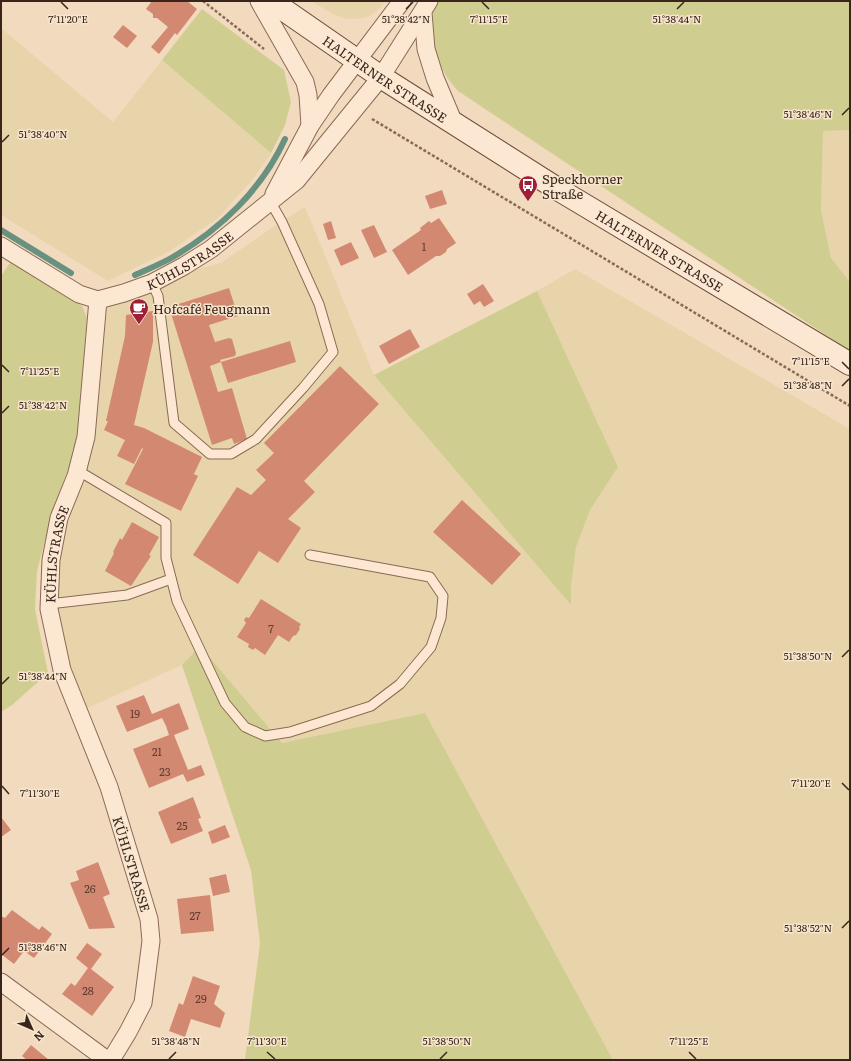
<svg xmlns="http://www.w3.org/2000/svg" width="851" height="1061" viewBox="0 0 851 1061" font-family="Literata,serif">
	<rect width="100%" height="100%" fill="#f1dabe"/>
	<g fill="#e8d4ab">
		<path d="M312,1H386L376,12L365,18L348,19L332,14Z"/>
		<path d="M1,28L113,122L162,60L271,153L254,178L218,218L168,252L108,281L1,215Z"/>
		<path d="M850,130V282L831,258L821,210L823,131Z"/>
		<path d="M305,207L374,375L571,605V586L576,547L590,510L618,467L537,291L575,269L850,429V1060H613L425,713L282,743L200,646L182,665L83,710L67,671L54,612L56,564L103,304L186,272L221,263L276,225Z"/>
	</g>
	<g fill="#d0cd91">
		<path d="M437,1H850V130L823,131L821,210L831,258L850,282V351L458,91C436,67 423,32 437,1Z"/>
		<path d="M202,9L284,70L291,102L285,125L271,153L162,60Z"/>
		<path d="M12,260L82,306L87,318L76,449L53,509L37,571L35,609L48,673L12,705L1,712V276Z"/>
		<path d="M537,291L618,467L590,510L576,547L571,586V605L374,375Z"/>
		<path d="M200,646L282,743L425,713L613,1060H245L260,943L251,870L182,665Z"/>
	</g>
	<g fill="none" stroke-linecap="round" stroke-linejoin="round">
		<g stroke="#689180" stroke-width="6">
			<path d="M1,230L71,273"/>
			<path d="M135,275C148,269 161,264 173,257C221,229 262,189 285,139"/>
		</g>
	</g>
	<g fill="#d38971">
		<path d="M152,1H187L197,9L177,35L175,33L159,54L151,47L168,27L157,18H153V14L146,9Z"/>
		<path d="M123,25L137,36L127,48L113,37Z"/>
		<path d="M442,190L447,204L430,209L425,196Z"/>
		<path d="M439,218L456,243L447,249L446,252L440,256H436L408,275L392,250L421,230L420,228L429,221L431,223Z"/>
		<path d="M331,221L336,238L328,240L323,224Z"/>
		<path d="M374,225L387,252L374,258L361,230Z"/>
		<path d="M351,242L359,258L341,266L334,250Z"/>
		<path d="M483,284L494,301L484,307L480,301L474,305L467,294Z"/>
		<path d="M229,288L238,316L209,325L215,342L229,338L232,339L236,353L235,356L220,360L221,362L290,341L296,362L228,383L221,362L210,366L218,392L232,388L247,439L234,444L232,438L212,445L169,307Z"/>
		<path d="M153,311V342L134,425L144,428L202,457L194,474L187,471L198,476L181,511L125,484L143,449L142,448L134,464L117,456L125,440L104,430L108,421H106L125,336L126,315Z"/>
		<path d="M410,329L420,347L389,364L379,346Z"/>
		<path d="M340,366L379,404L304,481L315,492L288,519L301,528L278,563L259,551L238,584L193,555L237,487L251,495L266,480L256,470L274,453L264,443Z"/>
		<path d="M462,500L521,554L492,585L433,532Z"/>
		<path d="M132,522L159,537L149,555L151,556L131,586L105,571L114,553L113,552L120,538L122,540Z"/>
		<path d="M261,599L301,624L299,627L300,629L296,635L293,636L289,642L278,635L265,655L255,648L253,650L248,647L249,644L237,637L246,623L244,620L246,617L249,618Z"/>
		<path d="M144,695L152,714L179,703L189,729L174,735L188,770L201,765L205,775L187,782L183,774L149,788L133,749L169,735L166,726L162,718L127,732L116,706Z"/>
		<path d="M193,797L201,818L198,819L203,831L171,844L158,812Z"/>
		<path d="M1,817L11,830L1,837Z"/>
		<path d="M225,825L230,837L212,844L208,832Z"/>
		<path d="M98,862L110,894L103,897L115,928L89,929L70,883L79,880L76,871Z"/>
		<path d="M226,874L230,892L213,896L209,878Z"/>
		<path d="M210,895L214,931L181,934L177,899Z"/>
		<path d="M12,910L39,930L42,926L52,934L34,958L24,951L14,964L1,954V916L5,918Z"/>
		<path d="M87,943L102,954L91,969L114,987L92,1016L62,994L71,983L75,986L88,968L76,958Z"/>
		<path d="M193,976L220,986L214,1004L225,1013L220,1028L191,1019L185,1037L169,1031L179,1003L183,1005Z"/>
		<path d="M31,1045L49,1060H27L22,1056Z"/>
	</g>
	<g fill="none" stroke-linecap="round" stroke-linejoin="round">
		<g stroke="#8b6955" stroke-width="11">
			<g id="lane">
				<path d="M152,283L158,296L174,423L210,454H231L256,439L303,388L333,352L319,304L282,222L270,201"/>
				<path d="M77,470L166,523V558L177,601L225,703L245,727L265,736L290,732L371,706L400,684L431,647L441,618L443,596L430,577L310,555"/>
				<path d="M49,604L127,595L171,579"/>
			</g>
		</g>
		<g stroke="#8b6955" stroke-width="19">
			<g id="street">
				<path d="M259,1L305,82L308,95L310,126"/>
				<path d="M423,13L426,49L435,78L454,123"/>
				<path d="M274,194L310,126L331,95L402,1"/>
				<path d="M1,246L79,294L98,300"/>
				<path d="M1,982L107,1060"/>
				<path id="s1" d="M111,1060L128,1032L143,1003L151,941L149,919L109,787L62,670L49,609L51,560L59,518L76,476L86,437L98,300L124,293L152,283L184,266L211,249L297,180L381,77L429,1"/>
			</g>
		</g>
		<g stroke="#6d4a39" stroke-width="24">
			<g id="secondary">
				<path id="s2" d="M271,1L381,77L556,188L850,364"/>
			</g>
		</g>
		<g stroke="#8b6955" stroke-width="2.5" stroke-dasharray="3 2" stroke-linecap="butt">
			<path d="M203,1L264,49"/>
			<path d="M372,119L850,406"/>
		</g>
		<use href="#lane" stroke="#fce8d2" stroke-width="9"/>
		<use href="#street" stroke="#fce8d2" stroke-width="17"/>
		<use href="#secondary" stroke="#fce8d2" stroke-width="22"/>
	</g>
	<path fill="none" stroke="#39251b" stroke-width="1.5" d="M61,2L68,9M482,2L489,9M406,9L413,2M677,9L684,2M842,115L849,108M2,142L9,135M842,362L849,369M2,365L9,372M842,386L849,379M2,413L9,406M842,657L849,650M2,684L9,677M842,783L849,790M2,786L9,794M842,928L849,921M2,955L9,948M267,1052L275,1059M689,1052L696,1059M169,1059L176,1052M440,1059L447,1052"/>
	<defs>
		<g id="bus-pin" transform="scale(1)"><path d="M0 17L-7.5 6A9.5 9.5 0 1 1 7.5 6Z" fill="#9f2036" stroke="#f8e5ce"/><path d="M-5-6H5V4H4V6H2V4H-2V6H-4V4H-5ZM-3.5-4V0h7V-4ZM-3.5 1.2v1.5H-2V1.2ZM2 1.2v1.5H3.5V1.2Z" fill="#fff"/></g>
		<g id="cafe-pin" transform="scale(1)"><path d="M0 17L-7.5 6A9.5 9.5 0 1 1 7.5 6Z" fill="#9f2036" stroke="#f8e5ce"/><path d="M-5.5-4.5H6V0H3Q3 3.5 0 3.5H-2.5Q-5.5 3.5-5.5 0ZM3-3.2v2h1.7v-2ZM-6 4.5H4V6H-6Z" fill="#fff"/></g>
	</defs>
	<g fill-rule="evenodd">
		<use href="#bus-pin" x="528" y="185"/>
		<use href="#cafe-pin" x="139" y="308"/>
	</g>
	<g text-anchor="middle" dominant-baseline="central" stroke-width="3" stroke-linejoin="round" paint-order="stroke">
		<g font-size="11" fill="#603e30">
			<text x="424" y="246">1</text>
			<text x="271" y="628">7</text>
			<text x="135" y="713">19</text>
			<text x="157" y="751">21</text>
			<text x="165" y="771">23</text>
			<text x="182" y="825">25</text>
			<text x="90" y="888">26</text>
			<text x="195" y="915">27</text>
			<text x="88" y="990">28</text>
			<text x="201" y="998">29</text>
		</g>
		<g font-size="13" fill="#39251b" stroke="#f8e5ce">
			<text stroke="none"><textPath href="#s2" startOffset="138">HALTERNER STRASSE</textPath></text>
			<text stroke="none"><textPath href="#s2" startOffset="462">HALTERNER STRASSE</textPath></text>
			<text stroke="none"><textPath href="#s1" startOffset="892">KÜHLSTRASSE</textPath></text>
			<text stroke="none"><textPath href="#s1" startOffset="532">KÜHLSTRASSE</textPath></text>
			<text transform="translate(132 864) rotate(73)">KÜHLSTRASSE</text>
		</g>
		<g font-size="13" fill="#39251b" stroke="#f8e5ce" text-anchor="start">
			<text x="542" y="178">Speckhorner<tspan x="542" dy="15">Straße</tspan></text>
			<text x="153" y="308">Hofcafé Feugmann</text>
		</g>
	</g>
	<g font-size="10" text-anchor="middle" fill="#39251b" stroke="#f8e5ce" stroke-width="3" stroke-linejoin="round" paint-order="stroke">
		<text x="68" y="23">7°11'20"E</text>
		<text x="406" y="23">51°38'42"N</text>
		<text x="489" y="23">7°11'15"E</text>
		<text x="677" y="23">51°38'44"N</text>
		<text x="808" y="118">51°38'46"N</text>
		<text x="43" y="138">51°38'40"N</text>
		<text x="811" y="365">7°11'15"E</text>
		<text x="40" y="375">7°11'25"E</text>
		<text x="808" y="389">51°38'48"N</text>
		<text x="43" y="409">51°38'42"N</text>
		<text x="808" y="660">51°38'50"N</text>
		<text x="43" y="680">51°38'44"N</text>
		<text x="811" y="787">7°11'20"E</text>
		<text x="40" y="797">7°11'30"E</text>
		<text x="808" y="932">51°38'52"N</text>
		<text x="43" y="951">51°38'46"N</text>
		<text x="176" y="1045">51°38'48"N</text>
		<text x="267" y="1045">7°11'30"E</text>
		<text x="447" y="1045">51°38'50"N</text>
		<text x="689" y="1045">7°11'25"E</text>
	</g>
	<rect width="851" height="1061" fill="none" stroke="#39251b" stroke-width="4"/>
	<g transform="translate(32 1029) rotate(135)" stroke="#f8e5ce" stroke-width="3" paint-order="stroke">
	<path d="M0-3L7 15L0 10L-7 15Z" fill="#39251b"/>
	<text y="-6" font-size="11" font-weight="bold" text-anchor="middle" fill="#39251b">N</text>
	</g>
</svg>
